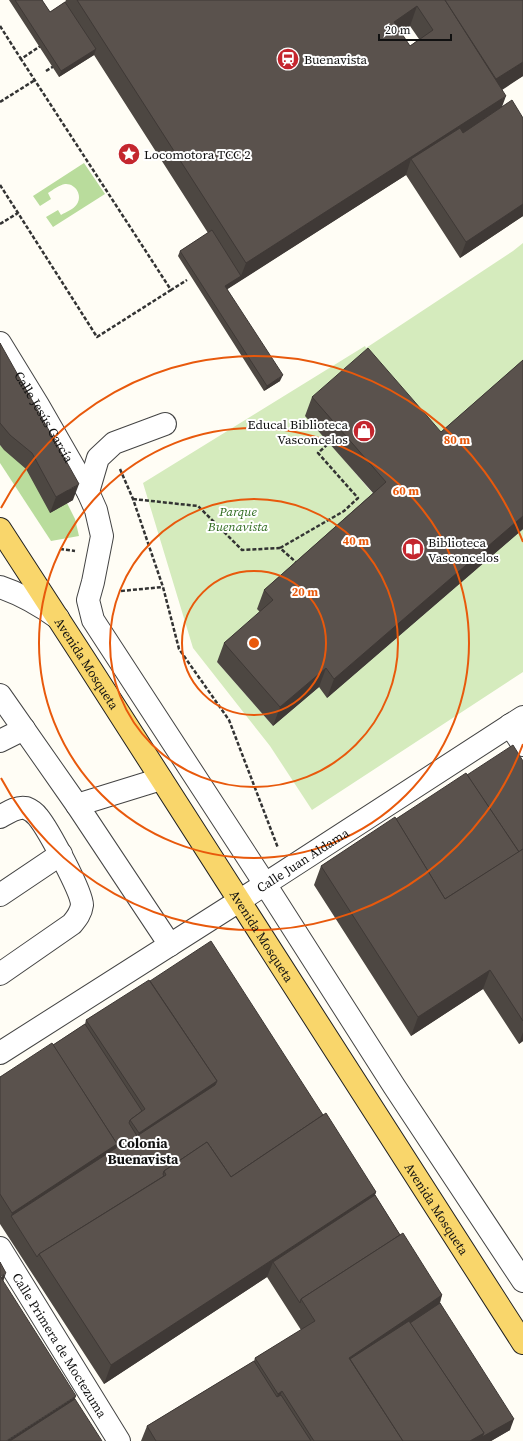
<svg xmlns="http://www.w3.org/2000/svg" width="523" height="1441" viewBox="0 0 523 1441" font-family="'Source Serif 4',serif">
	<rect width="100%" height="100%" fill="#fffdf5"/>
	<path fill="#d5ebbd" d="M523,243V372L434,451L306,415L379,501L258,609L266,619L217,662L273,726L319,687L328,697L523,529V672L312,810L270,746L193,648L143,483L365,346L366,348L513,251Z"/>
	<g fill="#b9dc9c">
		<path d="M84,163L105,194L53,227L46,217L58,210L61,215C66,212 74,209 77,204C83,195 75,183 65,184C59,185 53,190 48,193L51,199L40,206L33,196Z"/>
		<path d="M0,445L67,503L75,519L79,536L51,541L0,463Z"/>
	</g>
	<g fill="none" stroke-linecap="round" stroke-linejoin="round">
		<g stroke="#444" stroke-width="24">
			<g id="minor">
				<path id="s1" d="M0,343L38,405L88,492L96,510L102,536L93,582L88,600L93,620L265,884L394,1086L523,1281"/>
				<path d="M88,492L98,458L114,443L165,424"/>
				<path d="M0,587C21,594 40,605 58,618"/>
				<path d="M0,695L77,805L170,945"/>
				<path d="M510,725L523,745"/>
				<path d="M0,741L24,729"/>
				<path d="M77,805L161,779"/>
				<path d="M0,817C7,813 17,806 26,808C31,810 35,813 38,817C48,829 82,892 82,905C81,913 77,918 72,924L0,974"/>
				<path d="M0,895L61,854"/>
				<path id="s2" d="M0,1053L239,901L523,717"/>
				<path id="s3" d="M0,1248L119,1441"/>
			</g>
		</g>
		<g stroke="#222" stroke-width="24">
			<g id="major">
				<path id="s4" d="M0,529L85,660L523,1343"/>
			</g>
		</g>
		<g stroke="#333" stroke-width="2.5" stroke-dasharray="4 2" stroke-linecap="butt">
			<path d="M0,26L21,59"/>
			<path d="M42,45L21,59L171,290L187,280"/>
			<path d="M46,71L54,66"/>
			<path d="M0,102L35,80"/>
			<path d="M0,185L18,213"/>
			<path d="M0,224L18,213L97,337L171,290"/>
			<path d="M120,469L133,499L163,587L179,649L229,720L278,848"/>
			<path d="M133,499L198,506L242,550L280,548L298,564"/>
			<path d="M280,548L344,511L358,498L318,453L329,443"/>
			<path d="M60,549L75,551"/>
			<path d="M121,591L163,587"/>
		</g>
		<use href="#minor" stroke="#fff" stroke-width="22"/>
		<use href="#major" stroke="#f9d66b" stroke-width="22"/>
	</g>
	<g fill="#4d4742" fill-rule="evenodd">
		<path d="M9,0H42L50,12L65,2L66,0H523V76L502,89V107L523,118V216L460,258L406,175L227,289L280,381L264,391L178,256L180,251L208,233L94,55L59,77ZM410,26L419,39L410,46L401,32Z"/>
		<path d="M0,343L73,500L50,513L26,469L4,450L0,445Z"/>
		<path d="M523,360V529L327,698L319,687L273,726L217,662L224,643L260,612L257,609L264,590L373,493L305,416L312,397L441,432Z"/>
		<path d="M523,761V1041L519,1044L483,989L411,1036L314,885L321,866L467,775Z"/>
		<path d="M150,981L323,1115L376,1192L375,1195L400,1235L442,1295L440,1303L510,1430L491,1441H141L147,1426L254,1361L255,1358L301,1330L267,1277L104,1384L0,1224V1077L53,1045L85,1024L86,1020Z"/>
	</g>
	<g fill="#3f3936">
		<path d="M417,6L410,26L387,41L394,22Z"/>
		<path d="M96,49L94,55L59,77L61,71Z"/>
		<path d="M523,62V76L490,98L496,79Z"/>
		<path d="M506,96L499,115L411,159L406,175L223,292L225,286L241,276L246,263Z"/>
		<path d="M523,204V216L460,258L466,242Z"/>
		<path d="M283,375L280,381L264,391L267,386Z"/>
		<path d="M79,484L73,500L50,513L56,497Z"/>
		<path d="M523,516V529L327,698L334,679Z"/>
		<path d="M326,668L319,687L273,726L280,707Z"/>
		<path d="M490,970L483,989L411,1036L418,1017Z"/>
		<path d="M523,1032V1041L519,1044Z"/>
		<path d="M217,1081L210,1100L132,1152L139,1133Z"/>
		<path d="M117,1144L111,1164L11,1216L12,1213Z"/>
		<path d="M376,1192L369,1211L273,1262L267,1277L104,1384L111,1365Z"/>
		<path d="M6,1273L2,1285L0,1278Z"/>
		<path d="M442,1295L435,1314L353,1369L349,1358Z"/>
		<path d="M282,1391L275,1410L271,1413L278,1394Z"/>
		<path d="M76,1396L69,1415L29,1441H6Z"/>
		<path d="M514,1419L510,1430L491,1441H470L484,1433Z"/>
	</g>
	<g fill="#5a524d" stroke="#3f3936" fill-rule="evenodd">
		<path d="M15,0H42L50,12L65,2L96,49L61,71Z"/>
		<path d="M77,0H445L506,96L246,263ZM417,6L433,30L410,46L394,22Z"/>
		<path d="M445,0H523V62L496,79Z"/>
		<path d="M512,100L523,118V204L466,242L411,159L460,128L463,133Z"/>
		<path d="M212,230L241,276L225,286L283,375L267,386L180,251Z"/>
		<path d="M0,343L79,484L56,497L32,453L10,435L0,423Z"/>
		<path d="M368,348L441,432L523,360V516L334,679L326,668L280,707L224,643L273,600L264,590L386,482L312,397Z"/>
		<path d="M513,745L523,761V849L519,852L467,775Z"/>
		<path d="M466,773L519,852L445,899L396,819Z"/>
		<path d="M395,817L445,899L523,849V1021L490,970L418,1017L321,866Z"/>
		<path d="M211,941L323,1115L231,1177L207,1142L164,1171L163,1174L164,1176L39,1254L37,1257L11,1216L116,1148L117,1144L53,1045L85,1024L142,1111L130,1120L129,1123L137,1136L215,1085L217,1081L150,981Z"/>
		<path d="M149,980L217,1081L139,1133L130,1120L145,1109L86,1020Z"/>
		<path d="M52,1043L117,1144L12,1213L0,1194V1077Z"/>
		<path d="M326,1113L376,1192L111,1365L39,1254L166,1175L164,1171L207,1142L231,1177Z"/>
		<path d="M375,1195L400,1235L301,1299L300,1303L273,1262Z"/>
		<path d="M403,1233L442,1295L349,1358L403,1441H314L282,1391L278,1394L255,1358L315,1321L301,1299Z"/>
		<path d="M0,1262L6,1273L0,1277Z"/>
		<path d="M0,1276L76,1396L6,1441H0Z"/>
		<path d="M440,1303L514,1419L482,1437L484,1433L410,1323Z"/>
		<path d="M409,1321L484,1433L470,1441H403L350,1359Z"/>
		<path d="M254,1361L277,1397L281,1395L311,1441H156L147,1426Z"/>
		<path d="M75,1399L102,1441H10Z"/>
	</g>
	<g fill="none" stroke="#e8590c" stroke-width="2">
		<circle cx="254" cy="643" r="72"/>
		<circle cx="254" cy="643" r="144"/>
		<circle cx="254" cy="643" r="215"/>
		<path d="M523 744A287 287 0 0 1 1 778M1 508A287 287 0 0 1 523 542"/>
	</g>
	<defs>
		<g id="station-disc" transform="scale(1.15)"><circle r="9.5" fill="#c4262e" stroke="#fff"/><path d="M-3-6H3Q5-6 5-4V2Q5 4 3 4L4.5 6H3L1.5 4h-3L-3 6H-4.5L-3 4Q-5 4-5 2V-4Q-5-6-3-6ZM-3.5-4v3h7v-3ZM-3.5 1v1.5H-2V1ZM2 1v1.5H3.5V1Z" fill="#fff"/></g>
		<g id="sight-disc" transform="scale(1.15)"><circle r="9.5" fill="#c4262e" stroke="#fff"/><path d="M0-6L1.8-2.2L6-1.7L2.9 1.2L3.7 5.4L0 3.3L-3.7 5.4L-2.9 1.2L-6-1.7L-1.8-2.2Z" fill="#fff"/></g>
		<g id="shop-disc" transform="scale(1.15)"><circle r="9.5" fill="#c4262e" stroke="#fff"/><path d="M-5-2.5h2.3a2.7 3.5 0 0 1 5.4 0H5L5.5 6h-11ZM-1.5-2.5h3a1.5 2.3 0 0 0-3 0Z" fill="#fff"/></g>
		<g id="library-disc" transform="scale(1.15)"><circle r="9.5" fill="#c4262e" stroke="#fff"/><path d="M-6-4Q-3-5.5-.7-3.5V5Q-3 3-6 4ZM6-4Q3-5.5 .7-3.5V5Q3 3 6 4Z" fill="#fff"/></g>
	</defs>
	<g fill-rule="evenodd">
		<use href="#station-disc" x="288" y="59"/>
		<use href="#sight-disc" x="129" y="154"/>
		<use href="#shop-disc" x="364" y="431"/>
		<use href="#library-disc" x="413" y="549"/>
	</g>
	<g text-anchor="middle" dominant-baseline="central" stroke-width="4" stroke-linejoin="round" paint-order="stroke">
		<g font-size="13" fill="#111" stroke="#fff" text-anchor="start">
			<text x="304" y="59">Buenavista</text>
			<text x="144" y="154">Locomotora TCC 2</text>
			<text x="348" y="424" text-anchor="end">Educal Biblioteca<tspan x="348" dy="15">Vasconcelos</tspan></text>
			<text x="428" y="542">Biblioteca<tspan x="428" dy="15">Vasconcelos</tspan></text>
		</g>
		<g font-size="13" fill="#111" stroke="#fff">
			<text stroke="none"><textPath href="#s1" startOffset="86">Calle Jesús García</textPath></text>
			<text stroke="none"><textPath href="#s4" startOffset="160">Avenida Mosqueta</textPath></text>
			<text stroke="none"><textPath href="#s2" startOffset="359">Calle Juan Aldama</textPath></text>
			<text stroke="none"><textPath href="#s4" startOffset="484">Avenida Mosqueta</textPath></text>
			<text stroke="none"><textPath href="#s4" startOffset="808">Avenida Mosqueta</textPath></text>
			<text stroke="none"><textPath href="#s3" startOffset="114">Calle Primera de Moctezuma</textPath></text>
		</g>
		<g font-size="13" font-style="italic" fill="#2f6b1f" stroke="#fff">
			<text x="238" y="511">Parque<tspan x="238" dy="15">Buenavista</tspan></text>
		</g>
		<g font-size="14" font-weight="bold" fill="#111" stroke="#fff">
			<text x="143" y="1143">Colonia<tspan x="143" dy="16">Buenavista</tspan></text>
		</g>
	</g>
	<circle cx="254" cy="643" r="6" fill="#e8590c" stroke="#fff" stroke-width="2"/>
	<g font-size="12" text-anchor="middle" font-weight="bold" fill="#e8590c" stroke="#fff" stroke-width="4" stroke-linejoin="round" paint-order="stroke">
		<text x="457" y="444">80 m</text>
		<text x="406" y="495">60 m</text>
		<text x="356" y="545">40 m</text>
		<text x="305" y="596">20 m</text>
	</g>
	<path d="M379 34v6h72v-6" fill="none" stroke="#111111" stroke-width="2"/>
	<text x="385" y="34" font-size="12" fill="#111111" stroke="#ffffff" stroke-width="3" paint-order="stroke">20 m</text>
</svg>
